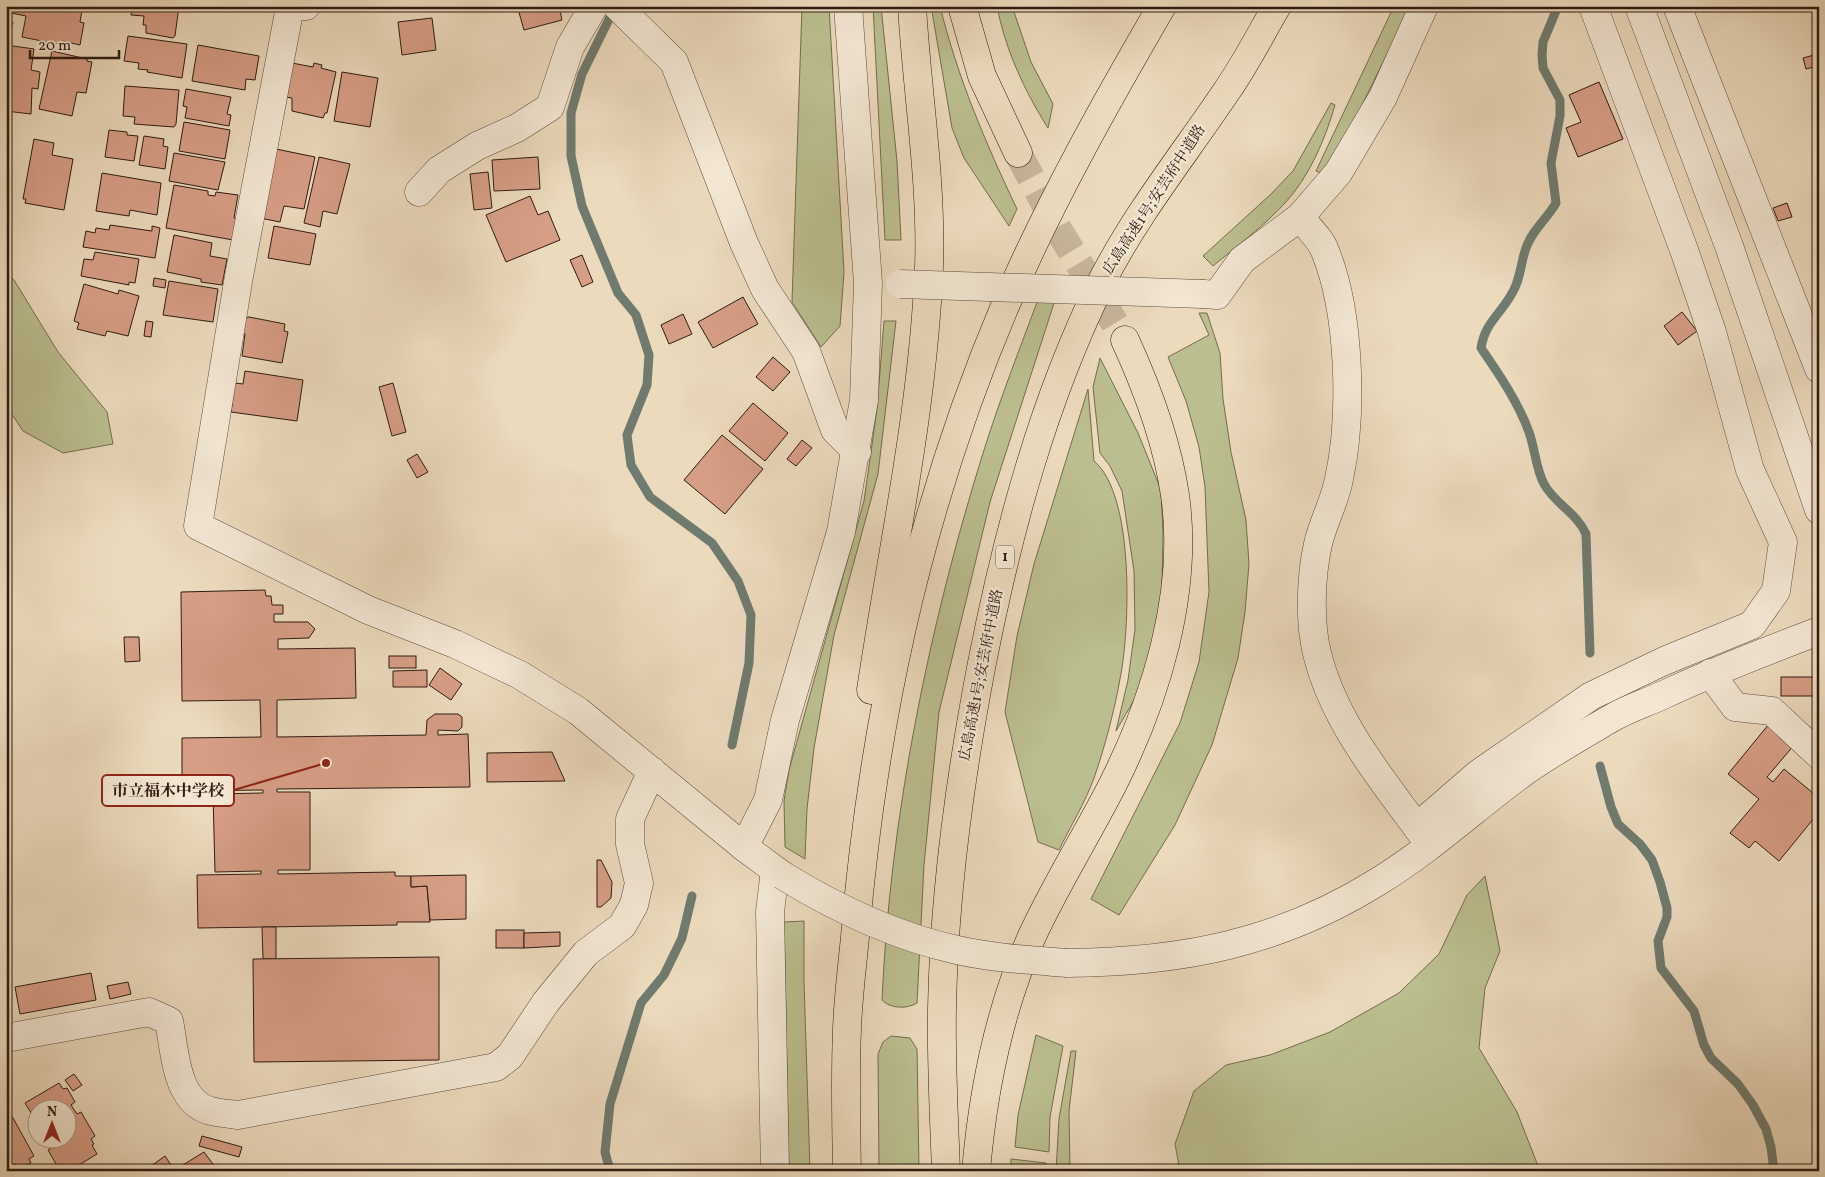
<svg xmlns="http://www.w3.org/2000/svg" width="1825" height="1177" viewBox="0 0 1825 1177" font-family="Vollkorn,'Noto Serif JP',serif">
	<rect width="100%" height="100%" fill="#ecdabd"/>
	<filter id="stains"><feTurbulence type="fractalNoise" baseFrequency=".004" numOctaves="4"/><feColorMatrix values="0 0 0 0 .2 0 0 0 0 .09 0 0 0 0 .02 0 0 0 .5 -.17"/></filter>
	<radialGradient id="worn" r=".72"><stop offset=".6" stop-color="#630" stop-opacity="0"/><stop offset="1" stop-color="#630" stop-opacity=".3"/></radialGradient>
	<g fill="#bbbe8e" stroke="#746c50">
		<path d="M802,6H829L844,272L840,326L821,347L792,302Z"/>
		<path d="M873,6H881L897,161L901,240H885Z"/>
		<path d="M931,6H940C957,76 986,144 1017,209L1009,226L964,158L952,128Z"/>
		<path d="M997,6H1012L1031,62L1053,104L1048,128C1025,92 1005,49 997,6Z"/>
		<path d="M1394,6H1411L1346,137L1321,173L1316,171Z"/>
		<path d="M1331,103L1335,105C1325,140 1309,177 1285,203C1264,226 1237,246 1213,266L1203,256L1270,195L1293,171Z"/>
		<path d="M6,272L14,280L58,352L107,412L113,444L63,453L23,431L6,405Z"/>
		<path d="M1039,297L1055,300L990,502L939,712L924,865L917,1003C907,1009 891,1009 882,1000C890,817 929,625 984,450C1000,399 1020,348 1039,297Z"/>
		<path d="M1199,313H1207L1220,353L1223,399L1231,452L1246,520L1249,564L1245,612L1238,658L1212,745L1175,825L1119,915L1091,899L1180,723L1199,662L1209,592L1205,487L1199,447L1186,401L1168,357L1209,335Z"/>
		<path d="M884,321H896L878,474L834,635L814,748L807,809L805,859L785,847L784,801L789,770L864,501L877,409Z"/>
		<path d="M1100,358L1138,433L1161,490L1163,533L1162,592L1154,638L1137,695L1116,731L1128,680L1135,629L1134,571L1122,491L1110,466L1100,453L1093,387Z"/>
		<path d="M1088,389L1094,461C1135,495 1130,630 1120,679C1115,708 1104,750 1094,778C1085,803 1070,827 1059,850L1038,842L1005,712L1017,636L1034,564Z"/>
		<path d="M1485,876L1500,951L1485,988L1479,1048L1517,1112L1540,1171H1180L1175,1144L1194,1091L1226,1065L1270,1055L1330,1032L1399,993L1439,954L1467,895Z"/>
		<path d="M804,921V981L810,1171H789L784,922Z"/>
		<path d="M1036,1035L1063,1046L1050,1117L1049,1152L1015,1147L1018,1115Z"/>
		<path d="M891,1036L910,1038L917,1049L919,1171H879L878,1054L883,1042Z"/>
		<path d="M1071,1051H1076L1069,1111L1070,1171H1056L1059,1119Z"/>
		<path d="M1011,1159L1046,1163V1171H1011Z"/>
	</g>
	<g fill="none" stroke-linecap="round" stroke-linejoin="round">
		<g stroke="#6f7b6e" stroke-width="9">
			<path d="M1558,6L1543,42L1542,55L1543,68L1560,100V116L1551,163L1556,203C1547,219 1532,230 1526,248C1520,264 1521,280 1511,295C1499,316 1485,323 1481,348C1499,374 1518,402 1529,432C1535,449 1536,469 1544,484C1555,504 1577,513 1586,534L1590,653"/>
			<path d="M614,9L582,74L571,113V156L582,206L618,293L636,315L649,355L647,385L627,435L631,465L650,497L712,543L738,581L751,615L749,663L732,745"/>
			<path d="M1600,766L1611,807L1618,824L1640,844L1652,860L1660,882L1667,908V917L1658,941L1661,968L1694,1011L1704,1045L1711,1058L1738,1084L1753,1105L1766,1129L1771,1147L1774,1171"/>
			<path d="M610,1171L605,1152L610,1104L641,1003L664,975L682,938L692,896"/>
		</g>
	</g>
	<g fill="#d79e86" stroke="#2e1b12">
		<path d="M6,6H63L82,10L80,22L84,23L80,45L63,41L62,45L22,37L26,16L6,12Z"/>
		<path d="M133,6H179L175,36L173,38L146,33V25H143L144,16L131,15Z"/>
		<path d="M530,6H559L562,20L524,30L518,9Z"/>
		<path d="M432,18L436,50L402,55L398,22Z"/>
		<path d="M6,20L13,22L10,37L6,36Z"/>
		<path d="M128,36L187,44L182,78L147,72L148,70L138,69L139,63L124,61Z"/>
		<path d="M6,45L34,49L31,70L40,72L38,89L32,88L31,114L6,111Z"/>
		<path d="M198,45L259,56L255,80L246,79L245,90L192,81Z"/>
		<path d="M52,51L87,59V61L92,62L86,93L77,92L72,116L39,109Z"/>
		<path d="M1814,55L1817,66L1806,69L1803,58Z"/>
		<path d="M292,63L313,67L314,63L322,65L321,68L336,72L327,113H325L323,118L292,111V98L285,97Z"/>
		<path d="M342,72L378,78L370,127L334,121Z"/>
		<path d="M1599,82L1623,139L1578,157L1566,128L1581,122L1569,95Z"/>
		<path d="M125,86L179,90L176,124L174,127L134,124L135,117L123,116Z"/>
		<path d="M186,89L231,97L227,114L231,115L229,126L185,118L187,107L183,106Z"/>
		<path d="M184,122L230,130L225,159L179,151Z"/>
		<path d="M109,130L127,132V135L138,136L134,161L105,157Z"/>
		<path d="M144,136L164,139L163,146L168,147L165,169L139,165Z"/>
		<path d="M34,139L54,143L52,155L73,159L64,210L25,203L26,199H23Z"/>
		<path d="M276,149L315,157L304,209L284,206L280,222L260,218Z"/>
		<path d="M174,153L225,162L218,190L169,181Z"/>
		<path d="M319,157L350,164L337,214L323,211L320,227L304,223Z"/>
		<path d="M538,157L540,189L494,191L492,160Z"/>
		<path d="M488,172L492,208L474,210L470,174Z"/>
		<path d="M102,173L161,183L157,215L130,210L129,216L96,211Z"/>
		<path d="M174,185L208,191V195L215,196L216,192L238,195L234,218L238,219L233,240L166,228Z"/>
		<path d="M530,196L538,215L548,211L560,240L506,262L486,215Z"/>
		<path d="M1787,203L1792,217L1778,221L1773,208Z"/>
		<path d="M110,225L152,231V226L160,228L155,258L83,247L86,231L95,233L96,228L109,230Z"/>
		<path d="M274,226L316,234L310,265L268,258Z"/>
		<path d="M174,235L212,243L210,256L227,259L222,285L201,282V279L167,272Z"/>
		<path d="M95,252L139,259L135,283L129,282V285L81,276L84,259L93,260Z"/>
		<path d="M582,255L593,282L582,287L570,260Z"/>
		<path d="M154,278L166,280L165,288L153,286Z"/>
		<path d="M169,281L218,289L213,322L163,315Z"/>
		<path d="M84,284L118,294L119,290L139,296L128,336L107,331L105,336L77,329L79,323L74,321Z"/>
		<path d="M743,297L758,324L713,348L698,322Z"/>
		<path d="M1682,312L1697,331L1678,345L1664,326Z"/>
		<path d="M683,314L692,334L669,344L661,325Z"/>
		<path d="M249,317L285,324L284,331L288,332L282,363L242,356L245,334H242L244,318Z"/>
		<path d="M146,321L153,322L151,337L144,336Z"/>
		<path d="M773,357L790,372L773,391L756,377Z"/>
		<path d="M245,371L303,380L297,421L231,412L235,383L243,384Z"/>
		<path d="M393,383L406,432L392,436L379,387Z"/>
		<path d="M753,403L788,433L765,461L729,431Z"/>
		<path d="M722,435L763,469L725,514L684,480Z"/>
		<path d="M802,440L812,448L796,466L787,459Z"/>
		<path d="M417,454L428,472L417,478L407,460Z"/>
		<path d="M265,590L266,596H271L272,605H283V614H274V622H308L315,629L309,638L278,639V649L355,648L356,698L277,700V737L426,735L427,720L435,714H458L462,717V727L458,731L438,730V735L468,734L470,787L277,789V792H310V870H278V874L395,872V876H411V887L427,886L430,922H397V925L198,928L197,875L261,874V871L215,872L213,794L263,793V790L182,791V738L261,737L260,700L182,701L181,592Z"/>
		<path d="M124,637H139L140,661L125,662Z"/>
		<rect x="389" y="656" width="27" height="12"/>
		<path d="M440,668L462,684L451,700L429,685Z"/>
		<path d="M427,670V687H393V671Z"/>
		<rect x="1781" y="677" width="33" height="19"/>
		<path d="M1769,724L1795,744L1767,777L1773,782L1784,769L1819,798V812L1779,861L1755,841L1749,848L1730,833L1759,799L1728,774Z"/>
		<path d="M552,752L565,781L487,782V753Z"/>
		<path d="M597,860H601L612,882L611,898L601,907H597Z"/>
		<path d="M466,875V919L430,920L427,886L411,887V876Z"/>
		<path d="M262,927H276V959H263Z"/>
		<rect x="496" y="930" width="28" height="18"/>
		<path d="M560,932V946L524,948V933Z"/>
		<path d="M439,957V1060L254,1062L253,959Z"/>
		<path d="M91,973L96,1000L20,1014L15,987Z"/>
		<path d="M128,982L131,994L110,999L107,986Z"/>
		<path d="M74,1074L82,1085L73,1091L65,1080Z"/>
		<path d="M59,1083L63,1089L67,1088L75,1102L71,1105L77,1114L81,1112L95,1136L91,1139L94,1144L92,1145L97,1154L69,1171H60L48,1150L51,1148L46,1140H68V1110H38V1124L25,1103Z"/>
		<path d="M7,1107L34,1156L29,1159L31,1163L19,1170L16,1164L6,1168Z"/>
		<path d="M202,1136L242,1147L239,1157L199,1146Z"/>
		<path d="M204,1152L218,1171H180L178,1168Z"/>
		<path d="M165,1156L175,1171H144Z"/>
		<path d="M1750,1166L1761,1168L1760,1171H1748Z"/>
	</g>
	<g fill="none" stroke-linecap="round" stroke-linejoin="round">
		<path stroke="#c6b49b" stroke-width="28" stroke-dasharray="28 14" stroke-linecap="butt" d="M1018,153L1058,229L1125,340"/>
		<g stroke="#5e4b3d" stroke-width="29">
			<g id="minor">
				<path d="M306,6L290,7L239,276L198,526L368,610L455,644L520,675L578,711L744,847L782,875"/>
				<path d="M617,6L674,62L744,243L765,289L806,351L835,430L857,452"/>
				<path d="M1639,6L1729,246L1819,510"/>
				<path d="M1677,6L1819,369"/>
				<path d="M419,192L439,170L477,146L517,128L550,107L570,47L594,6"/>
				<path d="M1300,217C1308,228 1321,239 1325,251C1350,312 1353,414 1339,479C1335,501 1323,522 1318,544C1311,575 1309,621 1317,653C1334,724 1385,783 1427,841"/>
				<path d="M1203,294L1217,295L1242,260L1300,217L1338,173L1383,97L1424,6"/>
				<path d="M1710,673L1735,707L1772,711L1819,755"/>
				<path d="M1417,827L1478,774L1591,696L1664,661L1752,625L1776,591L1783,542L1750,470L1712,332L1684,250L1593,6"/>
				<path d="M744,847L768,800L785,720L841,532L864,400L868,283L848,6"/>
				<path d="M775,870L770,912L775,1171"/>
				<path d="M1067,963C1183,962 1280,943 1379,881C1431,849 1475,808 1524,772C1551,753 1581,736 1610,719C1626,709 1646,703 1663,695C1714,671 1766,651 1819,631"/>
				<path d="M6,1038L149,1012L169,1021C175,1050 175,1102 211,1111C219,1113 229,1114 238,1115L496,1067L510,1056L546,1002L586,953L622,926L634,905L639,883L630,844V819L652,771"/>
			</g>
		</g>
		<g stroke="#2e1b12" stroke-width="29">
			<g id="highway">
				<path d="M962,6L982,76L1018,153"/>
				<path d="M871,690C892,549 923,411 929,267C932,180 917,93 912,6"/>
				<path d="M847,1171C846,1124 845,1076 847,1029C848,999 852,968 855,937C873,721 920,506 1005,306C1050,202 1105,104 1162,6"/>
				<path d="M946,1171C944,1117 941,1063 942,1009C944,893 960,777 982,663C1008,531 1043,400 1103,279C1137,213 1185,153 1226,92C1245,65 1260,35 1277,6"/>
				<path d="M976,1171C983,1090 999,1010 1032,936C1056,884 1087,835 1113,784C1156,698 1189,592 1175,495C1167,441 1148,390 1125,340"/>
			</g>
		</g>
		<use href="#minor" stroke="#f3e7d4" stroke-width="28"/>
		<use href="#highway" stroke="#ecdabd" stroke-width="28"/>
		<g stroke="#5e4b3d" stroke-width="29" stroke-linecap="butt">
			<g id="minor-bridge">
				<path d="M900,284L1203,294"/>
				<path d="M782,875C837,909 894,936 957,950C993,958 1030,960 1067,963"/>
			</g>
		</g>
		<use href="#minor-bridge" stroke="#f3e7d4" stroke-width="28"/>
	</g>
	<g text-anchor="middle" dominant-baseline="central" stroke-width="4.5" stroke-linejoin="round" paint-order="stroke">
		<rect fill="#f3e7d4" stroke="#69584c" stroke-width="1" x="996" y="545.5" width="18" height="23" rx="4"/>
		<g font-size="14" font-weight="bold" fill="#2e1b12">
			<text x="1005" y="557">1</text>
		</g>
		<g font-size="15" fill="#2e1b12" stroke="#f3e7d4">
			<text transform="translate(1155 200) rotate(-57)">広島高速1号;安芸府中道路</text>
			<text transform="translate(982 675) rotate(-79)">広島高速1号;安芸府中道路</text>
		</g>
	</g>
	<path fill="none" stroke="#8f2418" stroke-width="2" d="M326 763L234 790"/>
	<circle fill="#8f2418" stroke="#f3e7d4" stroke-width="2" cx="326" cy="763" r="5"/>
	<rect fill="#f3e7d4" stroke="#8f2418" stroke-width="2" x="102" y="775" width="132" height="31" rx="5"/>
	<g font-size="16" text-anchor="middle" font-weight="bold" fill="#2e1b12">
		<text x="168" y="796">市立福木中学校</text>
	</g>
	<rect width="1825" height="1177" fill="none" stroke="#ecdabd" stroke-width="25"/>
	<rect x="8" y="8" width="1810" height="1162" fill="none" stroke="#2e1b12" stroke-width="2.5"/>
	<rect x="12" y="12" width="1800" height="1152" fill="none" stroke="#2e1b12"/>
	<g transform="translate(52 1124)"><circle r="24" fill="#f3e7d4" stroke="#a49586"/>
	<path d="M0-4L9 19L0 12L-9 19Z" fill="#8f2418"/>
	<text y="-8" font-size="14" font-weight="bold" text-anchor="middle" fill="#2e1b12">N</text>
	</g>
	<path d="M30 50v8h89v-8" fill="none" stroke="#2e1b12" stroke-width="2.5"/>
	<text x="38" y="50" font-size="15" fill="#2e1b12" stroke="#f3e7d4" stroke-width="4" paint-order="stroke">20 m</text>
	<rect width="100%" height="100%" filter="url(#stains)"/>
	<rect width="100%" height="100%" fill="url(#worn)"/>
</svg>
